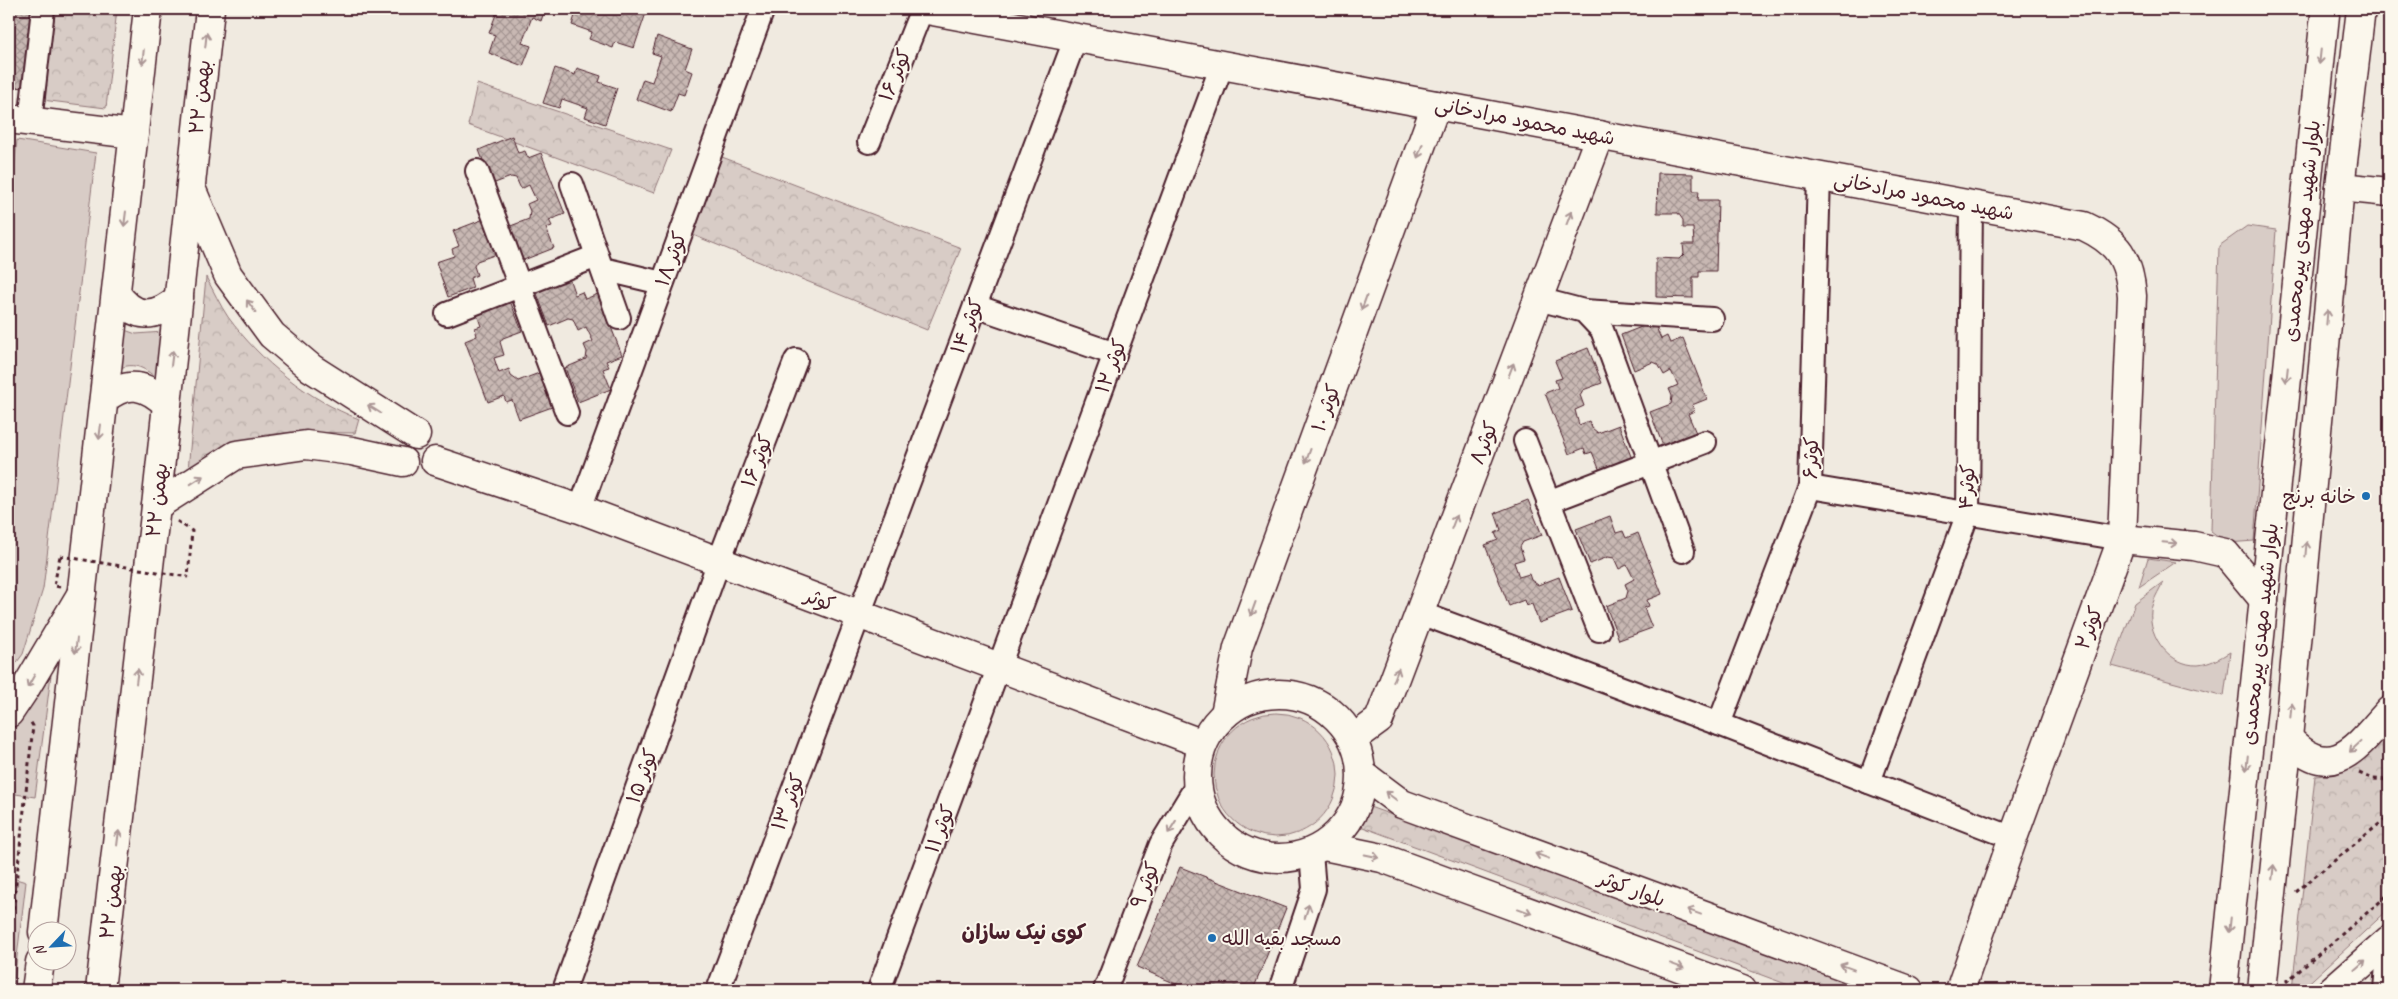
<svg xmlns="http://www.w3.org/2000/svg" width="2398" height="999" viewBox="0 0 2398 999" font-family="Caveat,'Playpen Sans Arabic',sans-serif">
	<defs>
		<pattern id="forest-crowns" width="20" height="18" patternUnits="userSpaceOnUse" patternTransform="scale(1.25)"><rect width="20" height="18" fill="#d8ccc6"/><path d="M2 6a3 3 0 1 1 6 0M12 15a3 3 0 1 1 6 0" fill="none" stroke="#bbafaa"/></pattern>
		<pattern id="building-cross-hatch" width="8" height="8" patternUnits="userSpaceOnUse" patternTransform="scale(1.25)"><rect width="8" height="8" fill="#c8b8b3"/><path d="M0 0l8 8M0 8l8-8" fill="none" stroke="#a49592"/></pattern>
	</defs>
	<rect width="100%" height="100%" fill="#f0eae0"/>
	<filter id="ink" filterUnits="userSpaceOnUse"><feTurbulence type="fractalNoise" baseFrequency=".02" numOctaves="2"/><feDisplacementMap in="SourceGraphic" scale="10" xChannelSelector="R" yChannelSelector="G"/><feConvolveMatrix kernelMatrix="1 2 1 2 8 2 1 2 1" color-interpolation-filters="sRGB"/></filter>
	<g filter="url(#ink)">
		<g fill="#d8ccc6" stroke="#917678">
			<path d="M17,140L96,153L43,589L23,654L9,673V220Z"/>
			<path d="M2247,226L2276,230L2254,541L2227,543L2211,531L2219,246Z"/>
			<path d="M122,329L136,334L163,332L156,378C144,367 131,361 117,370Z"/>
			<path d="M2148,558L2176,562L2139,587Z"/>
			<path d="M2163,582C2159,591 2152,601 2151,611C2148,637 2170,666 2198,665C2210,664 2220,658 2230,652L2224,696L2112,666L2135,603Z"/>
			<path d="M51,675L35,797L9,793V734Z"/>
			<circle cx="1276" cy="775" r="62"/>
			<path d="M9,877L26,882L13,990H10L9,986Z"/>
		</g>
		<g fill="url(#forest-crowns)" stroke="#917678">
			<path d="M53,9H117L106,108L42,100Z"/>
			<path d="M477,84L671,150L654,193L468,125Z"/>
			<path d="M722,157L961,248L927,330L693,235Z"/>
			<path d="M206,277C213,290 220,305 228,317C260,361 309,400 359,419L355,433L299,432L265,435L219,450L188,470Z"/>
			<path d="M2389,727V909L2301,990H2292L2315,776L2337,774L2351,766Z"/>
			<path d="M1367,806L1875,990H1802L1360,826Z"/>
		</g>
		<g fill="url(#building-cross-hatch)" stroke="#4a1f2b">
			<path d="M9,9H33L23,88L9,86Z"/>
			<path d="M498,9L505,12L506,9H545L541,21L532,17L522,43L531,46L523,66L489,53L495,35L489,33Z"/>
			<path d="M577,9H606L622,14L624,9H634L646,13L634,48L615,42L613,48L589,39L592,32L572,25Z"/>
			<path d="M657,36L692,49L685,69L692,72L684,95L678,93L671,112L636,99L643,79L652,82L661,56L652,53Z"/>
			<path d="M555,68L575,75L577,68L601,76L599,82L617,88L605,124L585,117L588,108L562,99L559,108L543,103Z"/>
			<path d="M512,136L518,153L525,151L528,158L541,153L565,214L549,220L552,226L546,228L554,248L521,261L508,227L529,219L530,211L527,204L536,200L529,185L521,189L516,178L511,177L492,184L479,150Z"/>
			<path d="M1658,173L1693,174V191H1699L1698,200H1718L1716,271H1699V277H1693V298L1656,297V258L1679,259L1684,254L1683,244H1694L1693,228H1683V220L1678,213H1657Z"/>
			<path d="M484,219L497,254L477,261L474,266L477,275L470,278L473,288L448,297L436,262L454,256L452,249L459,246L453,231Z"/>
			<path d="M569,278L575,295L582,292L585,299L598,294L622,355L606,361L609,367L603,369L611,389L578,402L565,368L586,359L587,352L584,345L593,341L586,327L578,331L573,319L568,318L549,326L536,291Z"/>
			<path d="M508,296L522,331L503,338L500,342L504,355L494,358L499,373L509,369L511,376L518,381L539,373L552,407L519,419L512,400L506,402L504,396L488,402L465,341L477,336L475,328L481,326L475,309Z"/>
			<path d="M1654,322L1661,339L1667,336L1670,343L1683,338L1707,399L1692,405L1694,411L1688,414L1696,433L1663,446L1650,412L1671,404L1672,396L1669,389L1678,385L1671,371L1664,375L1658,364L1653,362L1634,370L1621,335Z"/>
			<path d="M1588,348L1602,383L1583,390L1580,395L1584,406L1575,410L1579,425L1589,421L1592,428L1598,433L1619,425L1632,459L1600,471L1592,452L1586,454L1584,448L1569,454L1545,393L1558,388L1555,380L1562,378L1555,361Z"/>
			<path d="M1528,500L1542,535L1523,542L1520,547L1524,559L1514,562L1519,577L1529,574L1531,580L1538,585L1559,577L1572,611L1539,623L1532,604L1526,606L1524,600L1509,606L1485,545L1498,540L1495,533L1501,530L1495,513Z"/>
			<path d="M1610,516L1616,533L1623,531L1626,538L1638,533L1662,594L1647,600L1649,606L1644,608L1652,628L1619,640L1606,606L1626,598L1628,591L1625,584L1634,579L1627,565L1619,569L1614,558L1608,557L1590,564L1576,529Z"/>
			<path d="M1180,867L1286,908L1253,990H1190L1137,967Z"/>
		</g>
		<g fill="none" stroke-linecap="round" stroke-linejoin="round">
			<g stroke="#4a1f2b" stroke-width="26">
				<g id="street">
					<path d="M30,122L43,9"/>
					<path d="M869,142L922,9"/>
					<path d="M477,171L567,413"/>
					<path d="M572,184L619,318"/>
					<path d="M603,269L662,283"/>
					<path d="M1538,299L1584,311L1602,330L1683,551"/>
					<path d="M975,306L1115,354"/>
					<path d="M1584,311L1712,319"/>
					<path d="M447,314L597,256"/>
					<path d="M1525,441L1599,630"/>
					<path d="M1810,487L2122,539"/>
					<path d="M1548,502L1705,442"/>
					<path d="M580,509L763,9"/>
					<path d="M1420,613L1719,724L2013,838"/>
					<path d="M1719,724L1810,487L1819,176"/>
					<path d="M1869,782L1968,513L1971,204"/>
					<path d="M564,990L719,561L796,360"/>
					<path d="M718,990L1076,37"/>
					<path d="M879,990L1222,65"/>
					<path d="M1105,990L1161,844L1197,785"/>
					<path d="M1280,990L1314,889L1311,853"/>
					<path d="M2385,990L2389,940"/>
				</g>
			</g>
			<g stroke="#4a1f2b" stroke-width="31">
				<g id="secondary">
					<path d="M922,9L2084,226C2118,242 2129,258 2132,296L2122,539L2013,838L1960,990"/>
					<path d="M9,119L134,134"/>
					<path d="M2340,187L2389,192"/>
					<path d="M191,188L228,275L272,335L311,368L416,435"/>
					<path d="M435,461L580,509L1203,744"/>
					<path d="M156,506L236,455L306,445L352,451L403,462"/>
					<path d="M2122,539L2194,546L2225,553L2264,600"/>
					<circle cx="1279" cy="776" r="82"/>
					<path d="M9,713L25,689L82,593"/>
					<path d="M1225,714L1238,648L1436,105"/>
					<path d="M2288,738C2332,785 2357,747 2389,711"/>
					<path d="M1353,739L1379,720L1600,135"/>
					<path d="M1362,774L1402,804L1909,990"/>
					<path d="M1324,846L1382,858L1742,990"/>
					<path d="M2223,990L2325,15L2324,9"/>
					<path d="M2262,990L2288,738L2340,187L2361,9"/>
					<path d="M2332,990L2389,940"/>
				</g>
			</g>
			<g stroke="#4a1f2b" stroke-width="31">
				<g id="highway">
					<path d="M116,293C135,321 156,318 179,298"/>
					<path d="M104,399C128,380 145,384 167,404"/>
					<path d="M43,932L148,9"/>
					<path d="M36,990L40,962"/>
					<path d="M100,990L156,506L210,9"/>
				</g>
			</g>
			<g stroke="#4a1f2b" stroke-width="3" stroke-dasharray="4 4" stroke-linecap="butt">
				<path d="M177,521L192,531L188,577"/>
				<path d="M60,587L54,586L60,556"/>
				<path d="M2359,773L2373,779L2389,780"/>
				<path d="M2296,892L2389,816"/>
				<path d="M9,949L33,726L30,721"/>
				<path d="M2286,982L2389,894"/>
			</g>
			<use href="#street" stroke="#fbf7ec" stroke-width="22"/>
			<use href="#secondary" stroke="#fbf7ec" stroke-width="28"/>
			<use href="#highway" stroke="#fbf7ec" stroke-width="28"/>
			<path stroke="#4a1f2b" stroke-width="3" stroke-dasharray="4 4" stroke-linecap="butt" d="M60,556L188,577"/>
		</g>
		<defs><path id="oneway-shaft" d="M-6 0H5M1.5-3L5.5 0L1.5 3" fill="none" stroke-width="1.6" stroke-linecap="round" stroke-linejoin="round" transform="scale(1.25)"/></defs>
		<g stroke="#ab9695">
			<use href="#oneway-shaft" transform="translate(206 40) rotate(-84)"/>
			<use href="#oneway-shaft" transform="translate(143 57) rotate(96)"/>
			<use href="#oneway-shaft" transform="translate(2320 57) rotate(96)"/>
			<use href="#oneway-shaft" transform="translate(1420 151) rotate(110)"/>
			<use href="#oneway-shaft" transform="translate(1569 218) rotate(-69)"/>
			<use href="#oneway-shaft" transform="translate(125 219) rotate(97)"/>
			<use href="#oneway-shaft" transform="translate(1364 303) rotate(110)"/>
			<use href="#oneway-shaft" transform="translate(251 306) rotate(-126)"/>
			<use href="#oneway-shaft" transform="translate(2327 317) rotate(-85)"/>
			<use href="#oneway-shaft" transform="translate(172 358) rotate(-83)"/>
			<use href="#oneway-shaft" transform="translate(1511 370) rotate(-69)"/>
			<use href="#oneway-shaft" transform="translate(2287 375) rotate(96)"/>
			<use href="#oneway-shaft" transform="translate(374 409) rotate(-148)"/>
			<use href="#oneway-shaft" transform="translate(100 432) rotate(97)"/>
			<use href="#oneway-shaft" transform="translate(1308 456) rotate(110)"/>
			<use href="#oneway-shaft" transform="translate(197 480) rotate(-33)"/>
			<use href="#oneway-shaft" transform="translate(1454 522) rotate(-69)"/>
			<use href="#oneway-shaft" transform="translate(2170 543) rotate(5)"/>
			<use href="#oneway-shaft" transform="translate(2306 549) rotate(-85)"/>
			<use href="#oneway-shaft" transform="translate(1253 609) rotate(110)"/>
			<use href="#oneway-shaft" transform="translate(76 646) rotate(97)"/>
			<use href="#oneway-shaft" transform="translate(1396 675) rotate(-69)"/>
			<use href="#oneway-shaft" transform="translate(137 676) rotate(-83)"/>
			<use href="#oneway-shaft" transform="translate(31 681) rotate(120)"/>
			<use href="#oneway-shaft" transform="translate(2291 710) rotate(-85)"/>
			<use href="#oneway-shaft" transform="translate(2355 747) rotate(137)"/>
			<use href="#oneway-shaft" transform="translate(2247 763) rotate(96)"/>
			<use href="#oneway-shaft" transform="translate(1391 796) rotate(-143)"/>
			<use href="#oneway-shaft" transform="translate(1172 827) rotate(122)"/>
			<use href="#oneway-shaft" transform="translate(118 838) rotate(-83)"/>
			<use href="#oneway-shaft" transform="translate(1372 856) rotate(12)"/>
			<use href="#oneway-shaft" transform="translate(1542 856) rotate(-160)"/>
			<use href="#oneway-shaft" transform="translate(2273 872) rotate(-84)"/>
			<use href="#oneway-shaft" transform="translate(1307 911) rotate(-72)"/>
			<use href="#oneway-shaft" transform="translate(1525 911) rotate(20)"/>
			<use href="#oneway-shaft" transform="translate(1694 912) rotate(-160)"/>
			<use href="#oneway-shaft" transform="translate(2230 925) rotate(96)"/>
			<use href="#oneway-shaft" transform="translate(2360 965) rotate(-41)"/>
			<use href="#oneway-shaft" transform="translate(1677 966) rotate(20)"/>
			<use href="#oneway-shaft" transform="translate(1847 967) rotate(-160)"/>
		</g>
	</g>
	<g fill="#1f6fb2" stroke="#fbf7ec" stroke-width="2">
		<circle cx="2366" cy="496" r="5"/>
		<circle cx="1212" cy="938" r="5"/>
	</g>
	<g text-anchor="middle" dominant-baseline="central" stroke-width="4" stroke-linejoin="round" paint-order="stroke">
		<g font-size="20" fill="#4a1f2b" stroke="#fbf7ec">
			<text transform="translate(895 75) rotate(-68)">کوثر ۱۶</text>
			<text transform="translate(200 97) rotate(-84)">۲۲ بهمن</text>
			<text transform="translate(1525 121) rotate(11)">شهید محمود مرادخانی</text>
			<text transform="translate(1924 196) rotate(11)">شهید محمود مرادخانی</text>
			<text transform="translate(2302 231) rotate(-84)">بلوار شهید مهدی پیرمحمدی</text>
			<text transform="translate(671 259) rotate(-70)">کوثر ۱۸</text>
			<text transform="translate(967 326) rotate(-69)">کوثر ۱۴</text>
			<text transform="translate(1111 366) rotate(-70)">کوثر ۱۲</text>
			<text transform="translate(1326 408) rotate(-70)">کوثر ۱۰</text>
			<text transform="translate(1484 443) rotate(-69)">کوثر۸</text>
			<text transform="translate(1811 458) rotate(-88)">کوثر۶</text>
			<text transform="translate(757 461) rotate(-69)">کوثر ۱۶</text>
			<text transform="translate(1967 487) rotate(-87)">کوثر۴</text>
			<text transform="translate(157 500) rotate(-84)">۲۲ بهمن</text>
			<text transform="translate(820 600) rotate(21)">کوثر</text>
			<text transform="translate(2089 628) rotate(-70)">کوثر۲</text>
			<text transform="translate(2260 634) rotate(-84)">بلوار شهید مهدی پیرمحمدی</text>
			<text transform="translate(642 776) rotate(-70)">۱۵ کوثر</text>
			<text transform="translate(788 802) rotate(-69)">کوثر ۱۳</text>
			<text transform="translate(940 829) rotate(-69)">کوثر ۱۱</text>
			<text transform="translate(1145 885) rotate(-69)">کوثر ۹</text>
			<text transform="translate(1632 889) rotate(20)">بلوار کوثر</text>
			<text transform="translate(111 902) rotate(-83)">۲۲ بهمن</text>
		</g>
		<g font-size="20" fill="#4a1f2b" stroke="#fbf7ec" text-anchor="end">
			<text x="2356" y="496">خانه برنج</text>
			<text x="1222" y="938" text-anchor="start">مسجد بقیه الله</text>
		</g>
		<g font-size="21" font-weight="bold" fill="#4a1f2b" stroke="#fbf7ec">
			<text x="1024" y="932">کوی نیک سازان</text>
		</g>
	</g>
	<rect width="2398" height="999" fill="none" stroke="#fbf7ec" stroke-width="30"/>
	<rect x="15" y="15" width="2368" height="969" fill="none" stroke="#4a1f2b" stroke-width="2" filter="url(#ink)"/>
	<g transform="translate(52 946) rotate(245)"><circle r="24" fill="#fbf7ec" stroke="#b4a19f"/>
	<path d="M0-4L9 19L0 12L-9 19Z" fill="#1f6fb2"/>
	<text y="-8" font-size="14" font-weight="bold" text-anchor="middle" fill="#4a1f2b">N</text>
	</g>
</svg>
